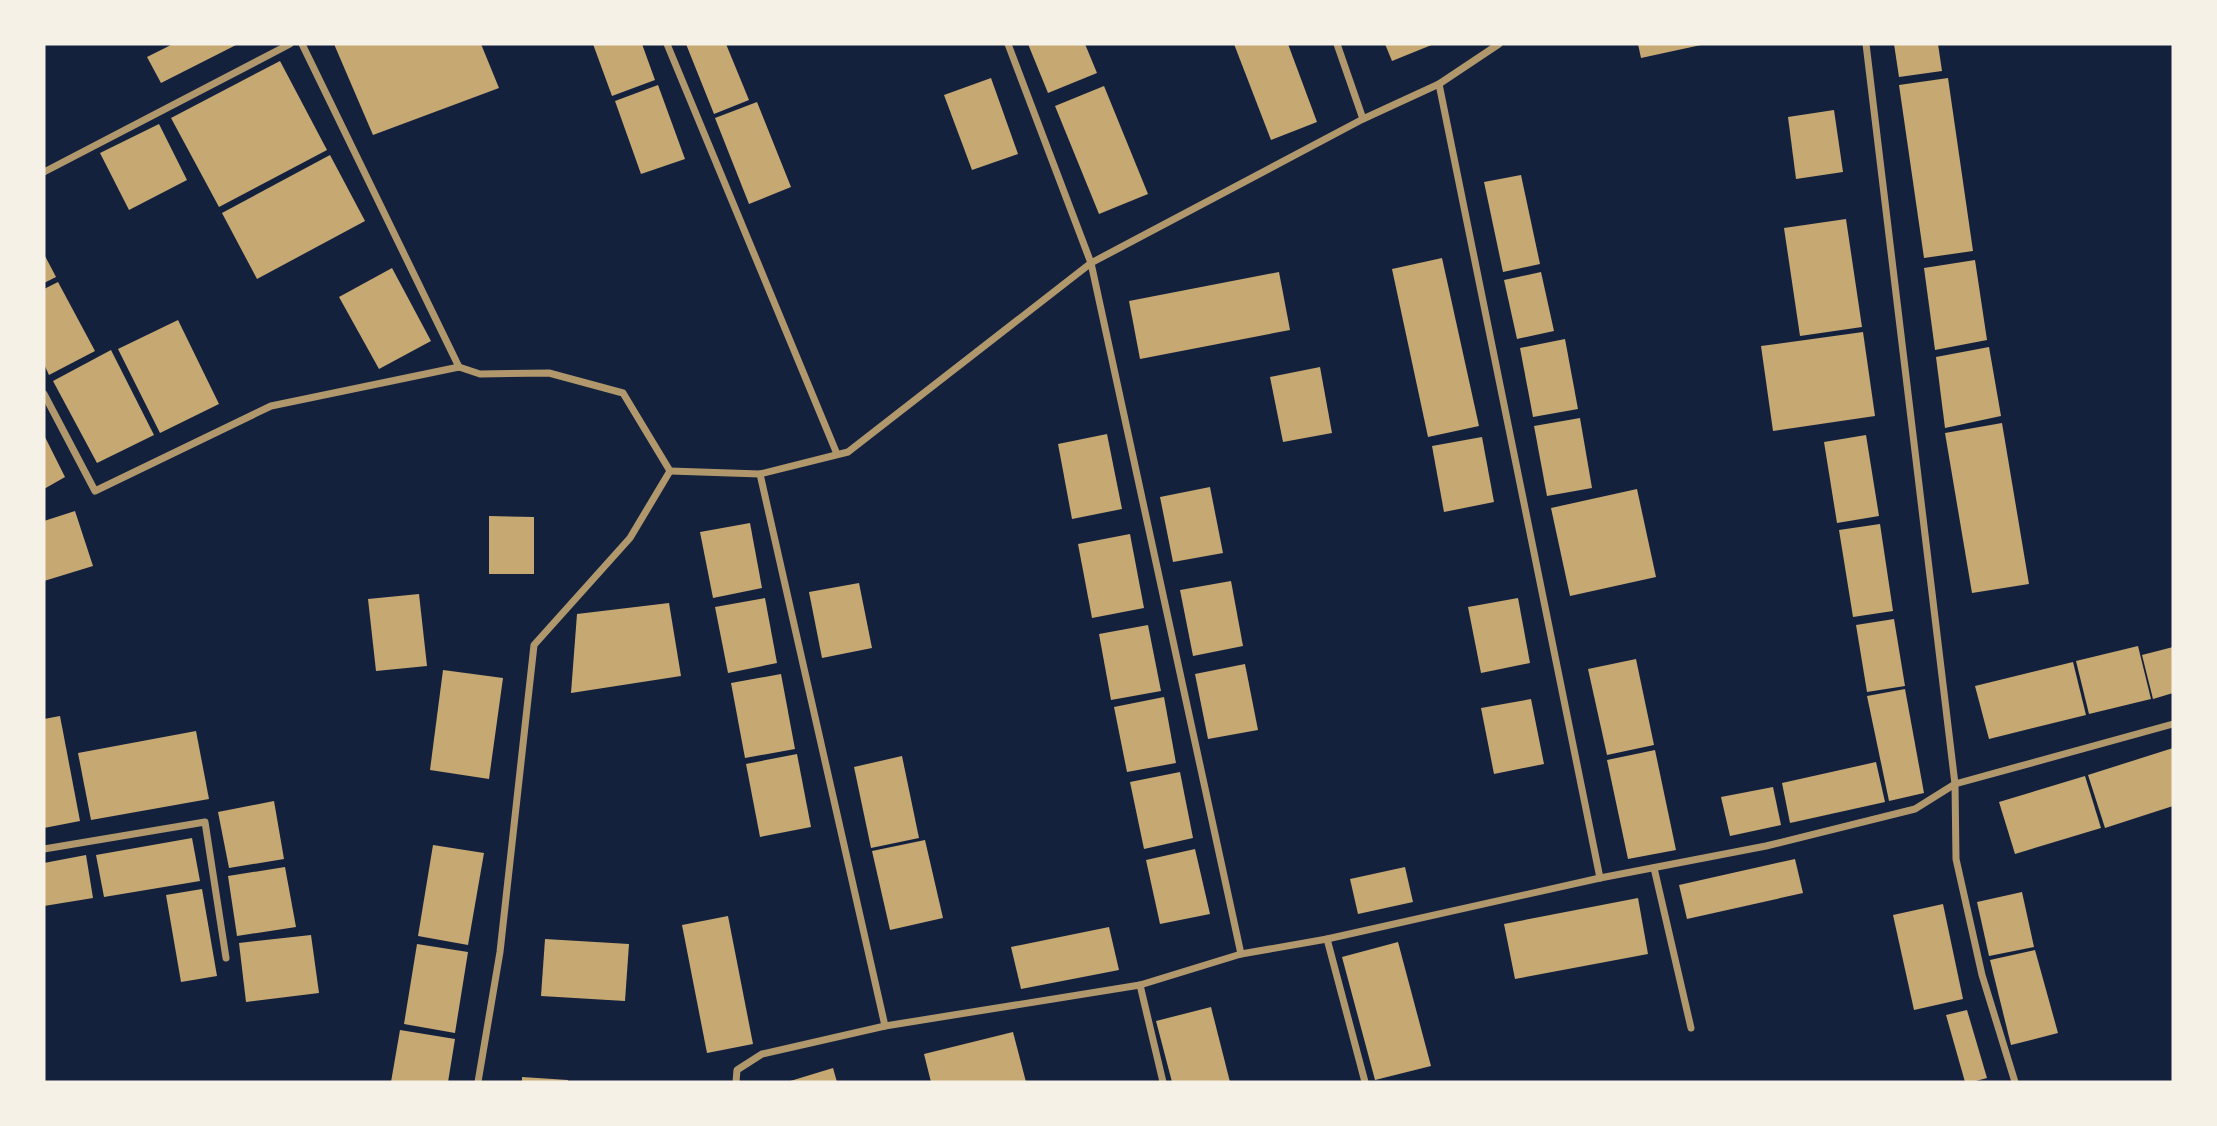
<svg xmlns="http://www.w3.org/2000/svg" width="2217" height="1126" viewBox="0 0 2217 1126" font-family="'Sofia Sans Condensed',sans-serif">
	<rect width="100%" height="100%" fill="#14213d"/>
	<g fill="#c6a872">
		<path d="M173,44H238L161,83L147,57Z"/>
		<path d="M334,44H481L499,88L373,135Z"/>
		<path d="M593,44H642L655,80L612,96Z"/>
		<path d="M686,44H726L749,100L714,114Z"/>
		<path d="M1028,44H1085L1097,73L1048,93Z"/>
		<path d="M1234,44H1288L1317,122L1271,140Z"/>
		<path d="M1385,44H1434L1392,61Z"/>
		<path d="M1638,44H1701V45L1641,58Z"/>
		<path d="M1894,44H1938L1942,71L1899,77Z"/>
		<path d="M280,61L327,150L219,207L171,118Z"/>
		<path d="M991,78L1018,154L972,170L944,95Z"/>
		<path d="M1948,78L1973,251L1924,258L1899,85Z"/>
		<path d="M658,85L685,159L641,174L615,101Z"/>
		<path d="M1104,86L1148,194L1099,214L1055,106Z"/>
		<path d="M757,102L791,187L749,204L715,118Z"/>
		<path d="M1834,110L1843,172L1796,179L1788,117Z"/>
		<path d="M159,124L187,180L129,210L100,153Z"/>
		<path d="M330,155L365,221L257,279L222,213Z"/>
		<path d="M1521,175L1540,264L1503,272L1484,182Z"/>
		<path d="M1846,219L1862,327L1800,336L1784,228Z"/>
		<path d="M44,254L56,277L44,283Z"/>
		<path d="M1442,258L1479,426L1428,437L1392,269Z"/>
		<path d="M1975,260L1987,340L1935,350L1924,268Z"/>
		<path d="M392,268L431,341L379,369L339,297Z"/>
		<path d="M1279,272L1290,330L1140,359L1129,301Z"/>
		<path d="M1541,272L1554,331L1517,339L1504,280Z"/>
		<path d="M58,282L95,351L49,375L44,364V289Z"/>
		<path d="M178,320L219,404L160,433L118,349Z"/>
		<path d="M1863,332L1875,416L1773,431L1761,346Z"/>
		<path d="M1565,339L1578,409L1533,417L1520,348Z"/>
		<path d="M1989,347L2001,416L1945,428L1936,357Z"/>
		<path d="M111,350L154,435L97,463L53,381Z"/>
		<path d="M1320,367L1332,433L1283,442L1270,377Z"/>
		<path d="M1580,418L1592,488L1547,496L1534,426Z"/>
		<path d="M2002,423L2029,584L1972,593L1945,433Z"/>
		<path d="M1107,434L1122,509L1072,519L1058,444Z"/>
		<path d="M44,435L65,477L44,489Z"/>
		<path d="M1866,435L1879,516L1837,523L1824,442Z"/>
		<path d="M1482,437L1494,502L1444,512L1432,446Z"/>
		<path d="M1210,487L1223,553L1173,562L1160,497Z"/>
		<path d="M1637,489L1656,577L1570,596L1551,508Z"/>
		<path d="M75,511L93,566L44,581V521Z"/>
		<path d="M489,516L534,517V574H489Z"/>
		<path d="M750,523L762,588L713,598L700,532Z"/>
		<path d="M1880,524L1893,611L1853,617L1839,530Z"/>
		<path d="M1130,534L1144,608L1092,618L1078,544Z"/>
		<path d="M1231,581L1243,646L1193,656L1180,590Z"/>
		<path d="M859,583L872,648L822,658L809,592Z"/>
		<path d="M419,594L427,666L376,671L368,599Z"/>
		<path d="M765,598L777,663L728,673L715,607Z"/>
		<path d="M1518,598L1530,663L1481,673L1468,607Z"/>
		<path d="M669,603L681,676L571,693L577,614Z"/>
		<path d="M1894,619L1905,686L1867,692L1856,625Z"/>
		<path d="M1148,625L1161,691L1111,700L1099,634Z"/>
		<path d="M2138,646L2151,699L2089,714L2076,661Z"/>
		<path d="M2173,647V693L2153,699L2142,655Z"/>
		<path d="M1636,659L1654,745L1607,755L1588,669Z"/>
		<path d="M2073,662L2086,715L1989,739L1975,686Z"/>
		<path d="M1245,664L1258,730L1208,739L1195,674Z"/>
		<path d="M443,670L503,678L489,779L430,770Z"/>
		<path d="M781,674L795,749L745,758L731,683Z"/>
		<path d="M1905,689L1924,793L1889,801L1867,696Z"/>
		<path d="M1164,697L1176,763L1127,772L1114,707Z"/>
		<path d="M1531,699L1544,764L1494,774L1481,708Z"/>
		<path d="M60,716L80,821L44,828V719Z"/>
		<path d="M196,731L209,799L91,820L78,753Z"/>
		<path d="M2173,748V806L2105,828L2088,775Z"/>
		<path d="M1655,750L1676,850L1628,859L1607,760Z"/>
		<path d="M797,754L811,827L760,837L746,764Z"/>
		<path d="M902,756L919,838L871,848L854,767Z"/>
		<path d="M1876,762L1885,802L1790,823L1782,783Z"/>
		<path d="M1180,772L1193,838L1144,849L1130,782Z"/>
		<path d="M2085,776L2101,828L2015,854L1999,802Z"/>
		<path d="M1773,787L1781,825L1730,836L1721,797Z"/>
		<path d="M274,801L284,859L229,868L218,812Z"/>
		<path d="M192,838L200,881L104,897L96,855Z"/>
		<path d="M925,840L943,918L890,930L872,851Z"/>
		<path d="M433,845L484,853L468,945L418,936Z"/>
		<path d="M1195,849L1210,914L1160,924L1146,860Z"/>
		<path d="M86,855L93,898L44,906V863Z"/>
		<path d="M1795,859L1803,893L1687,919L1679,885Z"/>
		<path d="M285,867L296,927L237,936L228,876Z"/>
		<path d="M1405,867L1413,902L1358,914L1350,879Z"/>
		<path d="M202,889L217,976L181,982L166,895Z"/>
		<path d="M2022,892L2034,947L1989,956L1977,902Z"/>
		<path d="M1638,898L1648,954L1515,979L1504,924Z"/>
		<path d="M1943,904L1963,999L1914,1010L1893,915Z"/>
		<path d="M728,916L753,1044L707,1053L682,925Z"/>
		<path d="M1109,927L1119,970L1021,989L1011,947Z"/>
		<path d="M311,935L319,993L246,1002L239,943Z"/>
		<path d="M545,939L629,944L625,1001L541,996Z"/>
		<path d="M1398,942L1431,1066L1375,1080L1342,957Z"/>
		<path d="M417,944L468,952L455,1033L404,1024Z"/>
		<path d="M2035,950L2058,1033L2011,1045L1990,960Z"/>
		<path d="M1211,1007L1230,1082H1172L1156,1021Z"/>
		<path d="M1967,1010L1987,1078L1972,1082H1965L1946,1015Z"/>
		<path d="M400,1030L455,1039L448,1082H391Z"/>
		<path d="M1013,1032L1026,1082H931L924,1054Z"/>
		<path d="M833,1068L837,1082H787Z"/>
		<path d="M522,1077L568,1080V1082H522Z"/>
	</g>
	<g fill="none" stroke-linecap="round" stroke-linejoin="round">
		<g stroke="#b1986c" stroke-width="7">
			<path d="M302,44L459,367"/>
			<path d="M667,44L837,454"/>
			<path d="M1008,44L1091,263L1241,954"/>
			<path d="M1337,44L1363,119"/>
			<path d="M1866,44L1955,784L1956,859L1982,975L2015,1082"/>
			<path d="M1439,84L1600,878"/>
			<path d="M44,172L290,44"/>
			<path d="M44,394L95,491L271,406L459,367L480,374L549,373L623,393L670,471L630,538L534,645L500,952L478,1082"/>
			<path d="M670,471L760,474L848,452L1091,263L1363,119L1439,84L1499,44"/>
			<path d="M760,474L885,1026"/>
			<path d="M44,849L205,822L226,958"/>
			<path d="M1654,868L1691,1028"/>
			<path d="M1327,939L1365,1082"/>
			<path d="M1140,985L1163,1082"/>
			<path d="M736,1082L737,1070L762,1054L885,1026L1140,985L1241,954L1327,939L1600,878L1766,846L1915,809L1955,784L2173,724"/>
		</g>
	</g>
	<rect width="2217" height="1126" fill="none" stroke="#f6f1e7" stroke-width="91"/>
</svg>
